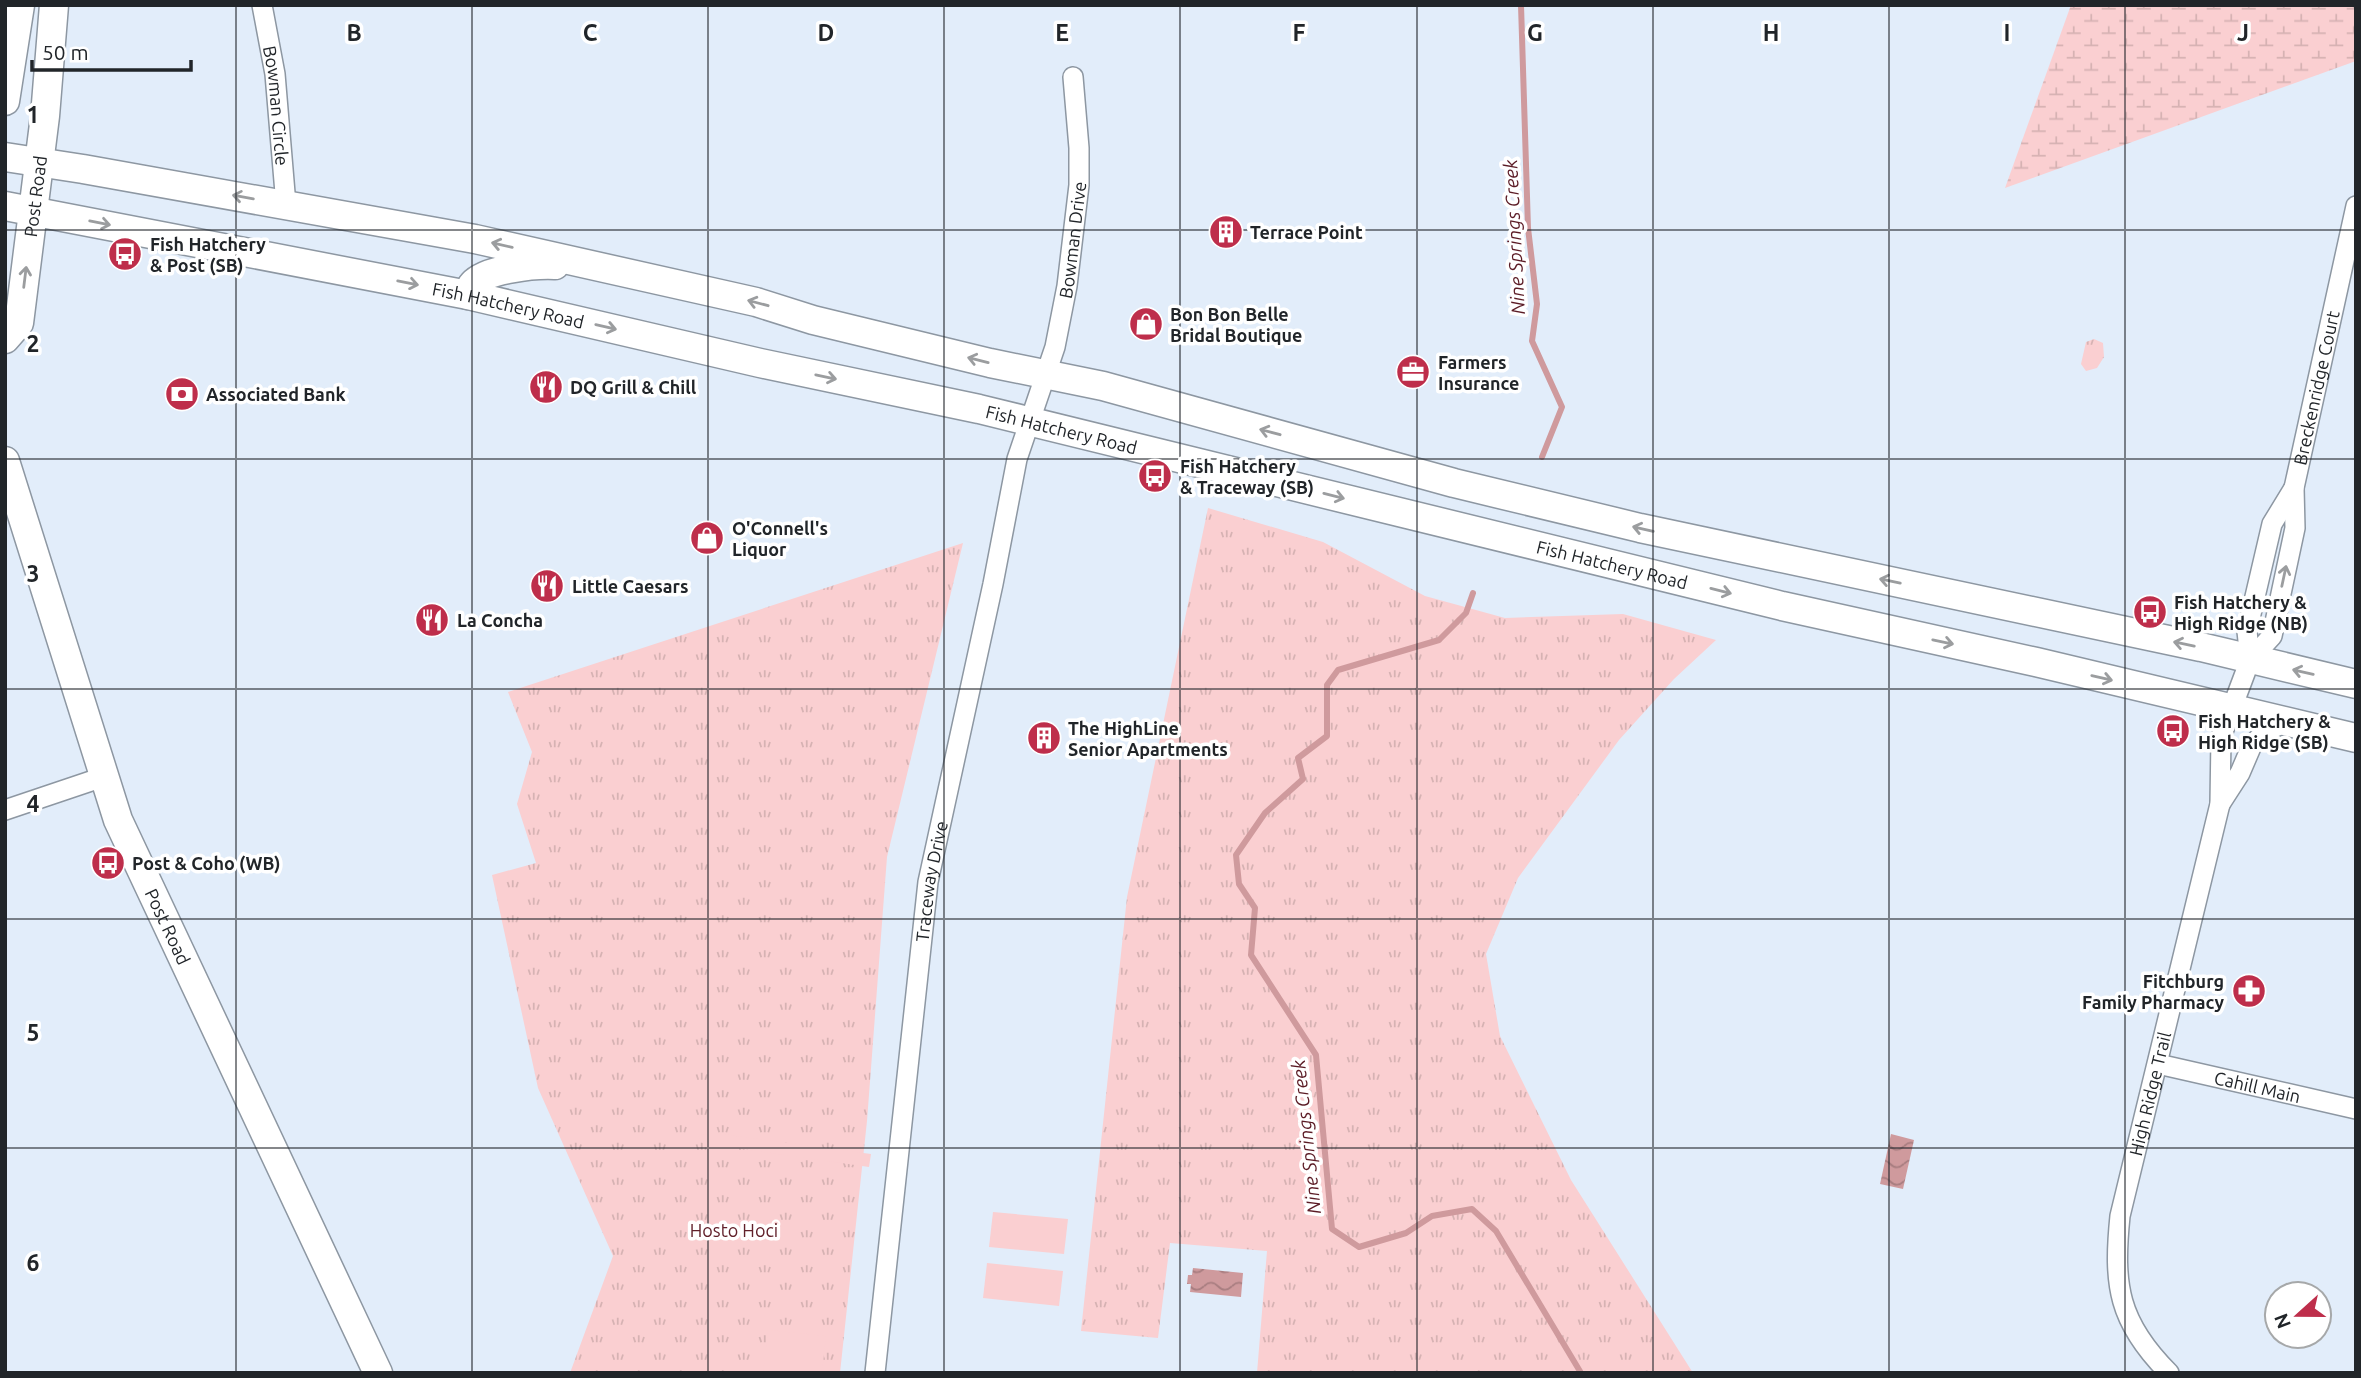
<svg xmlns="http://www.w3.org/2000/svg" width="2361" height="1378" viewBox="0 0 2361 1378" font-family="Ubuntu,sans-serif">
	<defs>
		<pattern id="grass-tufts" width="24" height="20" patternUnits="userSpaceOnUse" patternTransform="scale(1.75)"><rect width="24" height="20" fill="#facfd1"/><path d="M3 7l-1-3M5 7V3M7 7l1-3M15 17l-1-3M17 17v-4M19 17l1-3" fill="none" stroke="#d6b2b3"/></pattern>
		<pattern id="wetland-marsh" width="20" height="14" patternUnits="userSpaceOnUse" patternTransform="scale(1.75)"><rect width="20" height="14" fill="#facfd1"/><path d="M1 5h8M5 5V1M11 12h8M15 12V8" fill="none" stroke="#d6b2b3"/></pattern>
		<pattern id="water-waves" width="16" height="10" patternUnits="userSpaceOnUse" patternTransform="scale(1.75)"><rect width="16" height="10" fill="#cf9a9d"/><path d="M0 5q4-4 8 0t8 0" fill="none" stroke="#a87d80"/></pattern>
	</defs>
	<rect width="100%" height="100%" fill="#e2edfa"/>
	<g fill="url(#grass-tufts)">
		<path d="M2094,339L2103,343L2104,357L2097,368L2086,371L2081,364L2086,342Z"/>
		<path d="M1208,508L1323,542L1425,596L1505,618L1623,614L1716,640L1674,679L1619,740L1518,878L1486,954L1500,1036L1571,1180L1693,1373H1257L1267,1251L1170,1243L1158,1338L1081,1331L1127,897Z"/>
		<path d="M963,543L887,857L867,1121L840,1373H570L613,1256L538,1088L492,875L536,863L517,804L532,752L508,692Z"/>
	</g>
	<path fill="url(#wetland-marsh)" d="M2071,5H2356V61L2005,188Z"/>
	<g fill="#facfd1">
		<path d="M714,1133L871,1154L869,1167L728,1147L712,1157L698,1136Z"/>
		<path d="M993,1212L1068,1219L1064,1254L989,1247Z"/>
		<path d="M987,1263L1063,1271L1059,1306L983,1298Z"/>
		<path d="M768,1330L826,1336L822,1373H763Z"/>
	</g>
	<g fill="url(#water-waves)">
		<path d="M1891,1134L1914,1140L1903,1189L1880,1184Z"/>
		<path d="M1193,1268L1243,1273L1241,1297L1190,1292L1191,1284H1187L1188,1275H1192Z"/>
	</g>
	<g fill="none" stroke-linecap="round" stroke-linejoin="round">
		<g stroke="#cf9a9d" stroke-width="6">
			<path d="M1521,5L1528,228L1537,304L1532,341L1562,407L1542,457"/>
			<path d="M1473,593L1466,613L1439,640L1338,670L1327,685V736L1298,758L1303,779L1265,813L1236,855L1239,884L1255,908L1251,955L1316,1055L1332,1229L1359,1247L1406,1233L1432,1216L1472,1209L1496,1231L1581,1373"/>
		</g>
		<g stroke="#8d97a2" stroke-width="22">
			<g id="street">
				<path id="s1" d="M262,5L275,74L286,205"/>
				<path d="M2250,660L2247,631L2272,524L2294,488"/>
				<path d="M2220,804L2240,773L2252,745L2265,732L2286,722"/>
				<path d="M5,810L103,777"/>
				<path id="s2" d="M2158,1064L2356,1109"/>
				<path id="s3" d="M875,1373L928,882L993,584L1017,459L1055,347L1067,286L1079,185V148L1073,77"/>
				<path id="s4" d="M2169,1373C2118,1322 2113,1285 2120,1216L2220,804L2221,737L2250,660L2272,636L2295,528L2294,488L2356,206"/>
			</g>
		</g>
		<g stroke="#8d97a2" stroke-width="31">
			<g id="secondary">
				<path d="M5,101L20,5"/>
				<path d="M5,157L83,169L475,239L756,302L813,320L990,363L1103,386L1454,483L1640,528L2201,647L2356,684"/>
				<path id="s5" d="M5,206L468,295L760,363L979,409L1782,606L2036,662L2356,738"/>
				<path d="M468,295C469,291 470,287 473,284C486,269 535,264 555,265"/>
				<path id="s6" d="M5,339L19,323L45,116L54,5"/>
				<path id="s7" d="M5,461L118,820L378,1373"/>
			</g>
		</g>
		<use href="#street" stroke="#fff" stroke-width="19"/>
		<use href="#secondary" stroke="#fff" stroke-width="28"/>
	</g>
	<defs><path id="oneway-shaft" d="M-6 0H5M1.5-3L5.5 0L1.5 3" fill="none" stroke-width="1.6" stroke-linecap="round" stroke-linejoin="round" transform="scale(1.75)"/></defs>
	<g stroke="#9b9d9f">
		<use href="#oneway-shaft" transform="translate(243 197) rotate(-170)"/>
		<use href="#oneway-shaft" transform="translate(100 223) rotate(11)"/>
		<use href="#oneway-shaft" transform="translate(502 245) rotate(-167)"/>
		<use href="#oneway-shaft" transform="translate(25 277) rotate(-83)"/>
		<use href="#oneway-shaft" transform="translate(408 283) rotate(11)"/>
		<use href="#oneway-shaft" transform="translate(758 303) rotate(-165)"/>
		<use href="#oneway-shaft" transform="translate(606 327) rotate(13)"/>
		<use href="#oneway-shaft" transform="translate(978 360) rotate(-166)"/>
		<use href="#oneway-shaft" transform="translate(826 377) rotate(12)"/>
		<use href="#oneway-shaft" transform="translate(1270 432) rotate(-165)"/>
		<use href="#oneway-shaft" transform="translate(1334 496) rotate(14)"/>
		<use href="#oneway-shaft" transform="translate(1643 529) rotate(-167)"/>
		<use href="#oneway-shaft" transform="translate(2284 576) rotate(-78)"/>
		<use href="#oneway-shaft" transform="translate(1890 581) rotate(-168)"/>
		<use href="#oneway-shaft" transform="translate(1721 591) rotate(14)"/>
		<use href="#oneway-shaft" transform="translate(1943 642) rotate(12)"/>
		<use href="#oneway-shaft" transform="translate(2184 644) rotate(-168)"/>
		<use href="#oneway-shaft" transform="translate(2303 672) rotate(-167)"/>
		<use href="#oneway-shaft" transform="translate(2102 678) rotate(13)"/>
	</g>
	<path fill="none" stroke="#212529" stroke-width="2" stroke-opacity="0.55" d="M236,5V1373M472,5V1373M708,5V1373M944,5V1373M1180,5V1373M1417,5V1373M1653,5V1373M1889,5V1373M2125,5V1373M5,230H2356M5,459H2356M5,689H2356M5,919H2356M5,1148H2356"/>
	<defs>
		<g id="building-disc" transform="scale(1.75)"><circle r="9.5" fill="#be2e4b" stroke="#fff"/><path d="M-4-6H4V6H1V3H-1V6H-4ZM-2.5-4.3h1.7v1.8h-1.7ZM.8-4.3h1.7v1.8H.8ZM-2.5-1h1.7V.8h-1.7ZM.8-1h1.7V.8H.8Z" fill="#fff"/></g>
		<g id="bus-disc" transform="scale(1.75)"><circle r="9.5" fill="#be2e4b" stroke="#fff"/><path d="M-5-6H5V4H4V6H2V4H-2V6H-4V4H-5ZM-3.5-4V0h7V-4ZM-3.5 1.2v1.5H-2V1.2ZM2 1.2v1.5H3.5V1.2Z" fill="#fff"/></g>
		<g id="shop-disc" transform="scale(1.75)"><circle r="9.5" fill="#be2e4b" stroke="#fff"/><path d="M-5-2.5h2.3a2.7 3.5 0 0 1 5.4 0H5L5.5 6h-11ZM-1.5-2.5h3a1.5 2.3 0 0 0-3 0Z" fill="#fff"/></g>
		<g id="office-disc" transform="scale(1.75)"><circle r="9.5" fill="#be2e4b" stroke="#fff"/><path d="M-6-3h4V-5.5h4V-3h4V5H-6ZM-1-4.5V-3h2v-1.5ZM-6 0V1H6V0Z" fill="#fff"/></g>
		<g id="restaurant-disc" transform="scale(1.75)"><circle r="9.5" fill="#be2e4b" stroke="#fff"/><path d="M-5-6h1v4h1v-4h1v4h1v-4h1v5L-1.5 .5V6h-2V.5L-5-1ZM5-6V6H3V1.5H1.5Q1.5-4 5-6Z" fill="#fff"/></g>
		<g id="bank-disc" transform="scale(1.75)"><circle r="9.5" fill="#be2e4b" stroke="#fff"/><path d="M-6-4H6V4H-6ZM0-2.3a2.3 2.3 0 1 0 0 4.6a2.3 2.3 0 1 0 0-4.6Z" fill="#fff"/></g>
		<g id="pharmacy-disc" transform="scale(1.75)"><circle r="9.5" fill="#be2e4b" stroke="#fff"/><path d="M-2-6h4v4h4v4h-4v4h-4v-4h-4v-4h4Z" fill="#fff"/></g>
	</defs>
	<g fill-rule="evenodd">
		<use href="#building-disc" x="1226" y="232"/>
		<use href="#bus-disc" x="125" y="254"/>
		<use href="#shop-disc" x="1146" y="324"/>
		<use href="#office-disc" x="1413" y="372"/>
		<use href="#restaurant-disc" x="546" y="387"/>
		<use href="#bank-disc" x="182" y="394"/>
		<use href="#bus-disc" x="1155" y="476"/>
		<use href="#shop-disc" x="707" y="538"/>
		<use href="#restaurant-disc" x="547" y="586"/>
		<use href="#bus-disc" x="2150" y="612"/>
		<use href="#restaurant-disc" x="432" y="620"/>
		<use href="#bus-disc" x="2173" y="731"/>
		<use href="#building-disc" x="1044" y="738"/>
		<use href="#bus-disc" x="108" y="863"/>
		<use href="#pharmacy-disc" x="2249" y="991"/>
	</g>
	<g text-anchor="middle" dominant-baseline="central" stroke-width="7" stroke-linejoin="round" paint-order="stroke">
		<g font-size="18" fill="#212529" stroke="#fff">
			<text stroke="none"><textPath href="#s1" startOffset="102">Bowman Circle</textPath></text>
			<text stroke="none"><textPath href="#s6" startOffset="149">Post Road</textPath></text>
			<text stroke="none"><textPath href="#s3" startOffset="1153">Bowman Drive</textPath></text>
			<text stroke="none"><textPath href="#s5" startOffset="513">Fish Hatchery Road</textPath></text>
			<text stroke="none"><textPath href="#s4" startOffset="1031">Breckenridge Court</textPath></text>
			<text stroke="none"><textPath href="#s5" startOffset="1080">Fish Hatchery Road</textPath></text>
			<text stroke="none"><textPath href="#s5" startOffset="1647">Fish Hatchery Road</textPath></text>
			<text stroke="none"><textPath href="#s3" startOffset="495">Traceway Drive</textPath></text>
			<text stroke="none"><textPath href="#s7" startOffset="494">Post Road</textPath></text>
			<text stroke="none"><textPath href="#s2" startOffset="102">Cahill Main</textPath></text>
			<text stroke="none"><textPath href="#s4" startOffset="298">High Ridge Trail</textPath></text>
		</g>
		<g font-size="18" font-weight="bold" fill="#212529" stroke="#fff" text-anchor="start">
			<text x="1250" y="232">Terrace Point</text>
			<text x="150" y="244">Fish Hatchery<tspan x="150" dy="21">&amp; Post (SB)</tspan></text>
			<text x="1170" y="314">Bon Bon Belle<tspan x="1170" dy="21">Bridal Boutique</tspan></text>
			<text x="1438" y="362">Farmers<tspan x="1438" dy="21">Insurance</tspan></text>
			<text x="570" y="387">DQ Grill &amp; Chill</text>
			<text x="206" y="394">Associated Bank</text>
			<text x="1180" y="466">Fish Hatchery<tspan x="1180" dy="21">&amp; Traceway (SB)</tspan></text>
			<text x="732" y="528">O'Connell's<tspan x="732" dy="21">Liquor</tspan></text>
			<text x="572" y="586">Little Caesars</text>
			<text x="2174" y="602">Fish Hatchery &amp;<tspan x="2174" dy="21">High Ridge (NB)</tspan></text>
			<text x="457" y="620">La Concha</text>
			<text x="2198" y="721">Fish Hatchery &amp;<tspan x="2198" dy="21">High Ridge (SB)</tspan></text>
			<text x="1068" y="728">The HighLine<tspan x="1068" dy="21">Senior Apartments</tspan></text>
			<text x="132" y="863">Post &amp; Coho (WB)</text>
			<text x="2224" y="981" text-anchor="end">Fitchburg<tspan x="2224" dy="21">Family Pharmacy</tspan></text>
		</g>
		<g font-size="18" fill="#61202a" stroke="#fff">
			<text x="734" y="1230">Hosto Hoci</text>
		</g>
		<g font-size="19" font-style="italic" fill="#5b1b25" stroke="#fff">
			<text transform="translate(1514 237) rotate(-93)">Nine Springs Creek</text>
			<text transform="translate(1306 1137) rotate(-96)">Nine Springs Creek</text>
		</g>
	</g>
	<g font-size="23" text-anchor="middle" font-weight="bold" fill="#212529" stroke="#fff" stroke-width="7" stroke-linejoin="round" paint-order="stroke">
		<text x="354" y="41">B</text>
		<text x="590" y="41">C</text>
		<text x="826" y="41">D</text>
		<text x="1062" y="41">E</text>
		<text x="1299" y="41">F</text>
		<text x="1535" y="41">G</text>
		<text x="1771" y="41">H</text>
		<text x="2007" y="41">I</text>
		<text x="2243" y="41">J</text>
		<text x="33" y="123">1</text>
		<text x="33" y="352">2</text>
		<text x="33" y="582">3</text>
		<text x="33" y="812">4</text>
		<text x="33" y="1041">5</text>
		<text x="33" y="1271">6</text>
	</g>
	<rect width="2361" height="1378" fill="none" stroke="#212529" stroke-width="14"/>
	<g transform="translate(2298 1315) rotate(249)"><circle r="33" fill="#ffffff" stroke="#a6a8a9" stroke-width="2"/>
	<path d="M0-5L12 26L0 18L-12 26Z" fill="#be2e4b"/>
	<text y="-10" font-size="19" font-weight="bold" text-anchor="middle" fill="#212529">N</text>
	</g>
	<path d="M32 60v10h159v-10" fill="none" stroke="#212529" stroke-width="3.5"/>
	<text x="42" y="60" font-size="21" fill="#212529" stroke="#ffffff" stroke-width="5" paint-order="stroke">50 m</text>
</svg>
